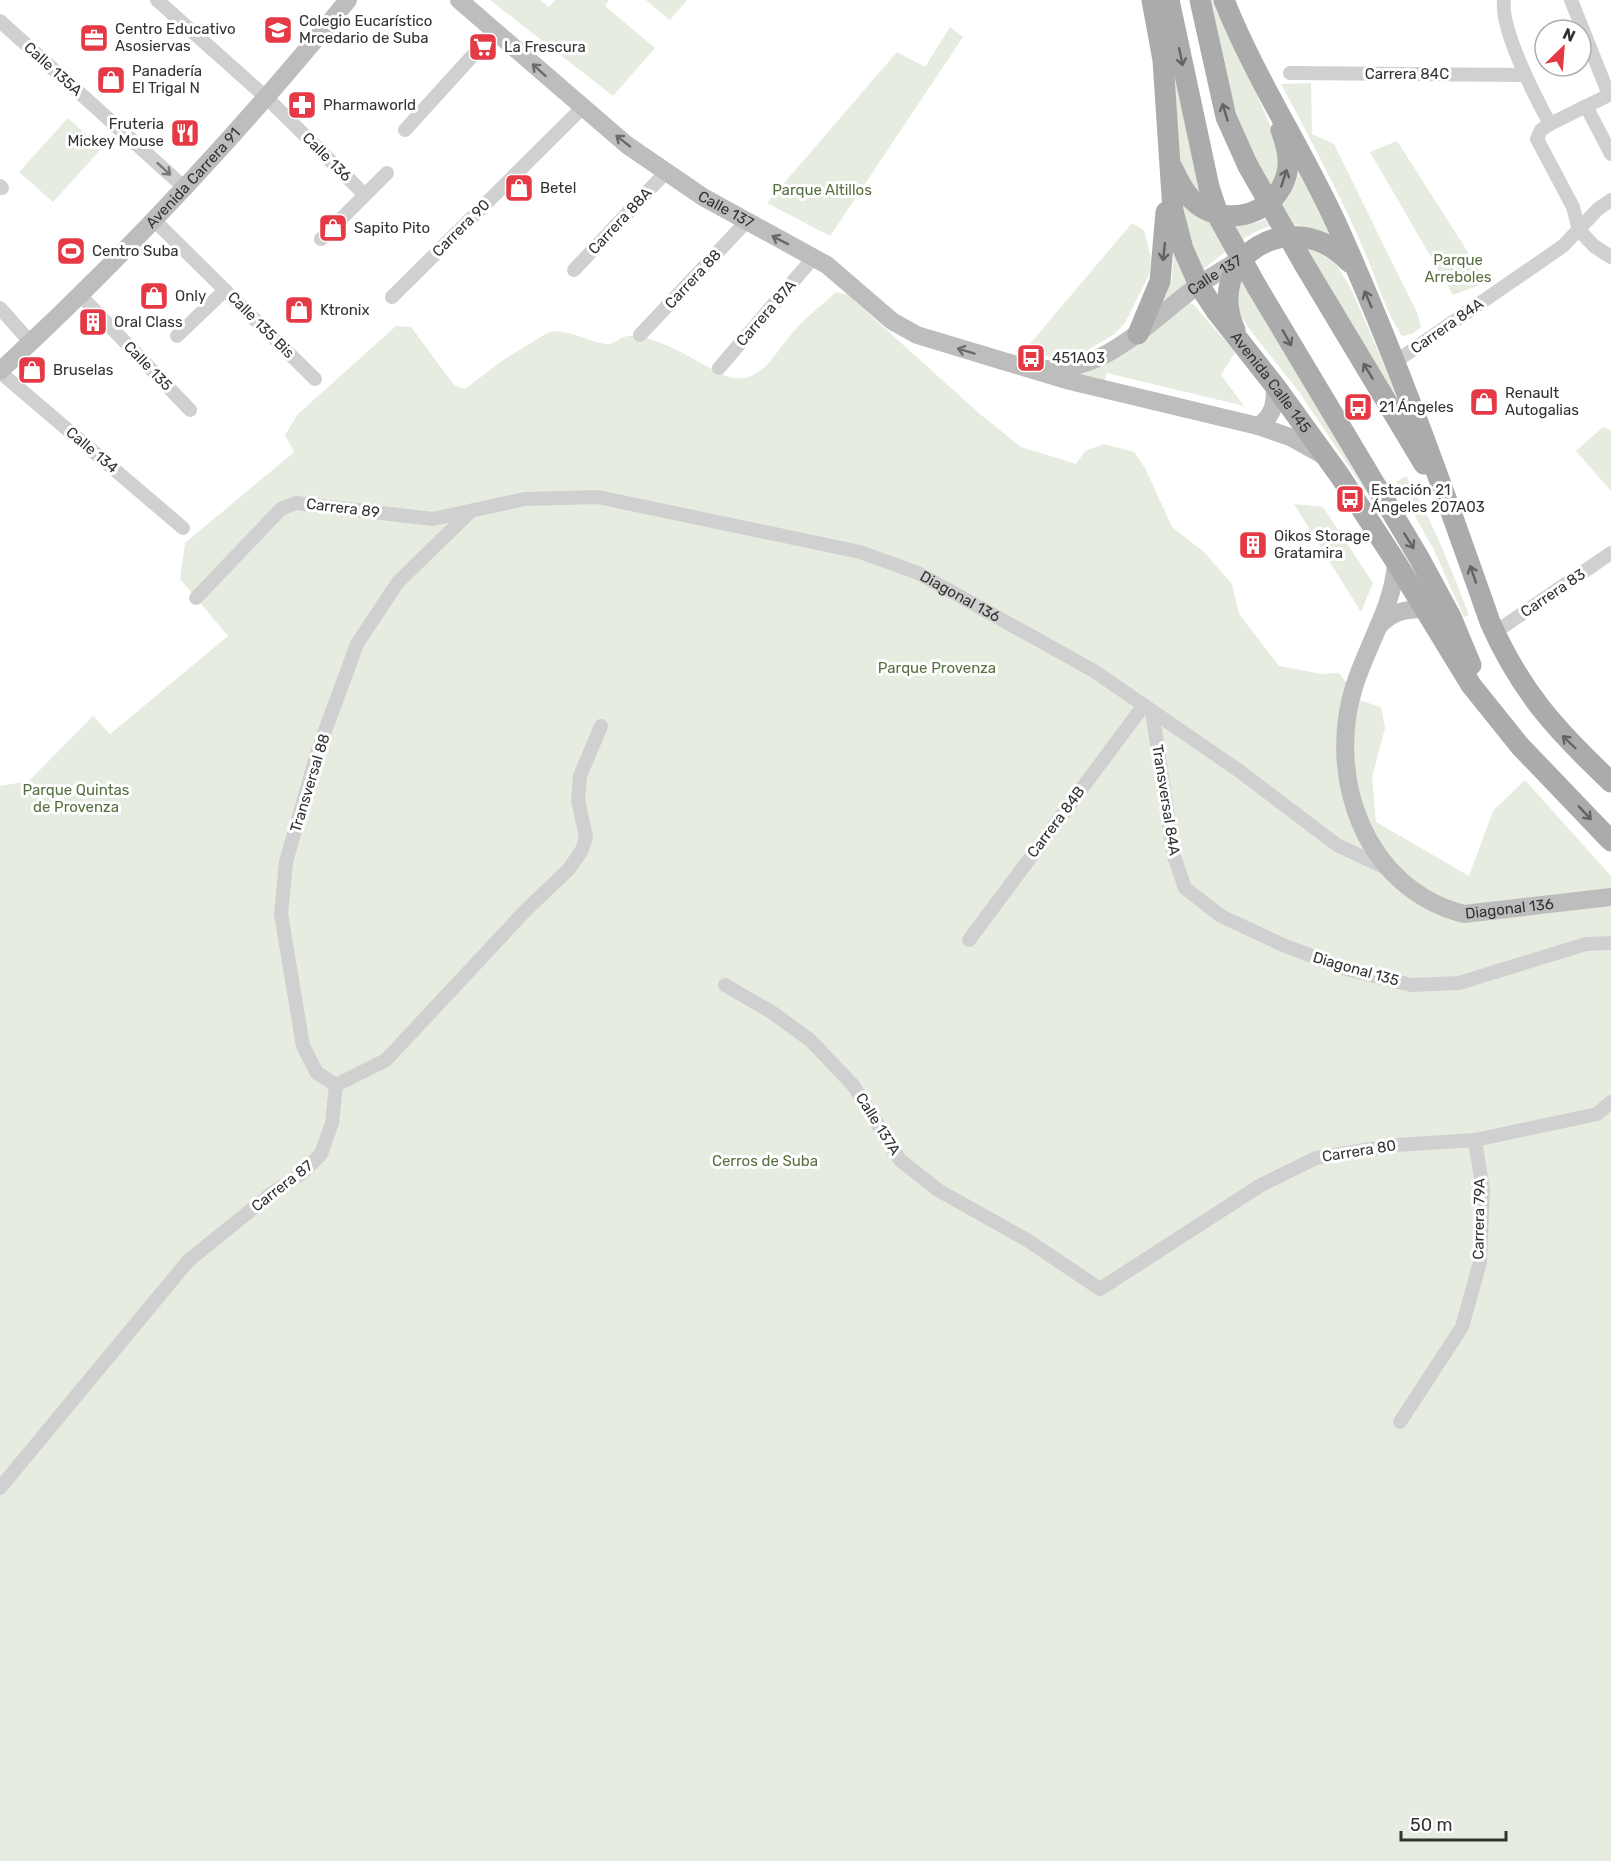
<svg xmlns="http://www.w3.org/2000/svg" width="1611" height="1861" viewBox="0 0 1611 1861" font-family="Rubik,sans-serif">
	<rect width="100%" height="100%" fill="#fff"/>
	<g fill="#e6ecdf">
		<path d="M490,0H540L549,7L555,0H609L605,6L655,48L613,96Z"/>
		<path d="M646,0H687L670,20Z"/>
		<path d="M1207,0H1217L1275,137C1280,157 1279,169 1272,188L1243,140Z"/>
		<path d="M950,27L963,37L830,236L767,203L897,52L925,67Z"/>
		<path d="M1173,55L1204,199L1184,175L1179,153Z"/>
		<path d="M1311,83L1312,134L1334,144L1418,315L1421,327L1412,334L1402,336C1386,312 1378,284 1367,257C1342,198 1311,140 1281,84Z"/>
		<path d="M68,118L102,148L53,202L19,172Z"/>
		<path d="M1397,141L1487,282L1453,295L1370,152Z"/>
		<path d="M1300,167L1337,243C1323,236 1306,226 1290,224C1256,222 1226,252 1201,271L1179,203C1232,236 1283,236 1300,167Z"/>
		<path d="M1132,223L1144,230L1151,258L1149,275L1125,323L1113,335L1084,352L1055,358L1024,351Z"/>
		<path d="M1302,243L1336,263L1352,291L1410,424Z"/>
		<path d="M1174,249L1188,283L1162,302L1172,279Z"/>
		<path d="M1241,275L1412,560L1299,392L1250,330L1239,313L1237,294Z"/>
		<path d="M836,292L848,295L981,415L1021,447L1076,464L1085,451L1104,444L1134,452L1145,468L1172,527L1204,552L1232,584L1239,614L1279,666L1322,674L1339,673L1359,700L1381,707L1385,728L1372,778L1376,822L1469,876L1493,811L1525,780L1611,876V1861H0V786L29,781L93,716L110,734L228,636L180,579L185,543L294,452L285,435L298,414L396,326L411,327L454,385L465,389L503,360L549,332C570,329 585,341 606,344C614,345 619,338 627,336C647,333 682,352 699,362C717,371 733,385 753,375C770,367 778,349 790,336C803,319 821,306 836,292Z"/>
		<path d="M1188,303L1193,304L1235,352L1221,375L1244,406L1107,373L1104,383L1072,378C1116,359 1152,334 1188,303Z"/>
		<path d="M1603,427L1611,431V491L1576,451Z"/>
		<path d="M1406,476C1433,522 1450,566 1469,615L1464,617L1434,550L1396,482Z"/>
		<path d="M1294,504L1323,507L1373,583L1361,612Z"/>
	</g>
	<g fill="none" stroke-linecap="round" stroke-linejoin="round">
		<g stroke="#d0d0d0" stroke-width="14">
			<path d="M157,0L268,99L364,194"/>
			<path d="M1504,0C1500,29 1536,98 1550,124"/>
			<path d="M1571,0L1609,95"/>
			<path d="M0,21L186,189"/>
			<path d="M1290,73L1524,75"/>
			<path d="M1611,94L1550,124L1541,130L1537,139L1573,207L1579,230L1594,246L1611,257"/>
			<path d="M1586,106L1611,154"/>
			<path d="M405,130L495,31"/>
			<path d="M0,186L2,188"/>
			<path d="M155,221L315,379"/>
			<path d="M321,239L387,173"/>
			<path d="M574,270L666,172"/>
			<path d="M81,296L190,410"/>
			<path d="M392,297L582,108"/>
			<path d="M0,308L31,343"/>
			<path d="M640,335L746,222"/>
			<path d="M177,336L225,290"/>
			<path d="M1395,362L1563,246L1598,209L1611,200"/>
			<path d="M719,368L814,257"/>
			<path d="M0,372L183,528"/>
			<path id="s1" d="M196,598L281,509L296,503L433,519L525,499L598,497L860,552L918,573L1094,671L1238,770L1337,845L1388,869"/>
			<path d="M1494,633L1611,553"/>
			<path d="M1152,711L1174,856L1185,888L1221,916L1283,945L1346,969L1411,985L1459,983L1586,944L1611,943"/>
			<path d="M969,940L1144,705"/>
			<path d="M725,985L773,1013L810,1040L853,1085L900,1160L938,1190L1027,1240L1100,1289L1261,1185L1316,1158L1396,1145L1475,1140L1597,1114L1611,1102"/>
			<path d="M336,1085L317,1073L303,1046L281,914L286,862L318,750L357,644L398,582L470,512"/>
			<path d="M336,1085L386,1060L526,910L569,869L582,850L586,837L578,800L580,776L601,726"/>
			<path d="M1400,1422L1462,1327L1480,1262L1483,1190L1475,1140"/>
			<path d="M0,1488L188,1261L272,1193L301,1174L321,1154L332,1123L336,1085"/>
		</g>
		<g stroke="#bdbdbd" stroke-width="18">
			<path id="s2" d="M459,0L627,145L703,197L827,265L892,321L917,335L1066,380L1258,426L1290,437L1326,457"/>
			<path id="s3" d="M1045,369C1109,371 1151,319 1200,284C1215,274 1231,265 1247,255"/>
			<path id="s4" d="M0,371C127,254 239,134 348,0"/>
			<path d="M1258,426C1274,416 1275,403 1275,386"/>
			<path id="s5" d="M1396,562C1394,605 1367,645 1354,687C1326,778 1365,889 1464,914L1611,897"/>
			<path d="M1378,627C1391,612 1405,609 1424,609"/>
		</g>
		<g stroke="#ababab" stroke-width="21">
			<path id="s6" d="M1152,0L1163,60L1173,211L1183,249L1199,285L1216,311L1275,386L1340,476L1396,562L1471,685L1520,746L1611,841"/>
			<path d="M1169,0L1209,187"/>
			<path d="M1200,0L1226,117L1248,166"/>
			<path d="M1224,0C1255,78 1301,147 1336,223C1395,353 1443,488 1490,622C1521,692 1556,730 1611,782"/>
			<path d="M1172,167C1179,182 1187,198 1201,207C1236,229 1284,208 1288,166C1289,155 1285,141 1281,130"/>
			<path d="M1304,264L1424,464"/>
			<path d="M1257,287L1418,556L1451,617L1471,665"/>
			<path d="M1235,330C1202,257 1292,202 1349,262"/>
			<path d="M1138,334L1160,281L1166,212"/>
		</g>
		<g stroke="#ababab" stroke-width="21">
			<path d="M1248,166L1304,264"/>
			<path d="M1209,187L1220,220L1257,287"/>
		</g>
	</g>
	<defs><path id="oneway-shaft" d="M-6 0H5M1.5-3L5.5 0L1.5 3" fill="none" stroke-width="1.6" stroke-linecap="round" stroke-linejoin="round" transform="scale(1.5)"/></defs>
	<g stroke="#636363">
		<use href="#oneway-shaft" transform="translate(1181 57) rotate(78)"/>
		<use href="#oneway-shaft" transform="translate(1225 112) rotate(-107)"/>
		<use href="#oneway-shaft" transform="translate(1284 178) rotate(-72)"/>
		<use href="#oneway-shaft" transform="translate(1164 252) rotate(96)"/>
		<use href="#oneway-shaft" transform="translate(1368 299) rotate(-113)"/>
		<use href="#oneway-shaft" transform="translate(1287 338) rotate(60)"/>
		<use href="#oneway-shaft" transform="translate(1368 371) rotate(-121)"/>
		<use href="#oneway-shaft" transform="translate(1409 541) rotate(58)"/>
		<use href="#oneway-shaft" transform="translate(1473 574) rotate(-109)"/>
		<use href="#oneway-shaft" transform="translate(1569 742) rotate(-136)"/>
		<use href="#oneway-shaft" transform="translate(1585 813) rotate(47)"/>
	</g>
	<g stroke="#6a6a6a">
		<use href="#oneway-shaft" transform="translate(539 70) rotate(-138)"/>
		<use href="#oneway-shaft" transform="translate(623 141) rotate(-142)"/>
		<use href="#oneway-shaft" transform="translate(780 240) rotate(-153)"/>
		<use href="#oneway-shaft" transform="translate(966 351) rotate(-163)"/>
	</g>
	<use stroke="#7a7a7a" href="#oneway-shaft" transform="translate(164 169) rotate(42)"/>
	<defs>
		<g id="school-square" transform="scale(1.5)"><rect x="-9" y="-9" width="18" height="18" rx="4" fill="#e63946" stroke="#fff"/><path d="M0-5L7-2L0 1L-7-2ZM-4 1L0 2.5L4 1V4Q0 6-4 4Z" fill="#fff"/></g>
		<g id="office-square" transform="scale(1.5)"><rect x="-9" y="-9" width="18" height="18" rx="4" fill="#e63946" stroke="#fff"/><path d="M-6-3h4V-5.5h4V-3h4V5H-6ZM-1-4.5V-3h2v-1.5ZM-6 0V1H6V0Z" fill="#fff"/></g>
		<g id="supermarket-square" transform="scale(1.5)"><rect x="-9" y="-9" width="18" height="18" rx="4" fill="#e63946" stroke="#fff"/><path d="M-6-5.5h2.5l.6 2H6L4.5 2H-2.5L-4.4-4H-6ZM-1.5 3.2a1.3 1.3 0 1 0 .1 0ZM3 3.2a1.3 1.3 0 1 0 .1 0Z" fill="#fff"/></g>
		<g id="shop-square" transform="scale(1.5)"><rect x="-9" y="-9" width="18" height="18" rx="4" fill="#e63946" stroke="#fff"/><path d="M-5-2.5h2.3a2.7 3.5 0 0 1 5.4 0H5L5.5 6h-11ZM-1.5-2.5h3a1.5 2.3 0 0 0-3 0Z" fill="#fff"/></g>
		<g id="pharmacy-square" transform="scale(1.5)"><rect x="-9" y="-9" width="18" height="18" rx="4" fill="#e63946" stroke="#fff"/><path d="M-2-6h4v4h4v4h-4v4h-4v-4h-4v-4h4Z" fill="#fff"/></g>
		<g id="restaurant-square" transform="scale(1.5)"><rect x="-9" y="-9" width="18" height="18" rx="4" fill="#e63946" stroke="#fff"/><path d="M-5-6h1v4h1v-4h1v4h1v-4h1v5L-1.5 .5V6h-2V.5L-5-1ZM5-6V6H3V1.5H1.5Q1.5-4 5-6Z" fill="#fff"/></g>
		<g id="stadium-square" transform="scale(1.5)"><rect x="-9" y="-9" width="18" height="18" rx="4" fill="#e63946" stroke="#fff"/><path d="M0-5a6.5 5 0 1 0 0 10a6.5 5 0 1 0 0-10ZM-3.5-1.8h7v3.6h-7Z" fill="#fff"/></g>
		<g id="building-square" transform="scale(1.5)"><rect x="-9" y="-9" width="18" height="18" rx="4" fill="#e63946" stroke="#fff"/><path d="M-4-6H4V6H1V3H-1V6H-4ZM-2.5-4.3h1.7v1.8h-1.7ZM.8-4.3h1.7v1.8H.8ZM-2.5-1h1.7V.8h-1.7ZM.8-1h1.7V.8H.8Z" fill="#fff"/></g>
		<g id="bus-square" transform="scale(1.5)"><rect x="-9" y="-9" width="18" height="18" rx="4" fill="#e63946" stroke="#fff"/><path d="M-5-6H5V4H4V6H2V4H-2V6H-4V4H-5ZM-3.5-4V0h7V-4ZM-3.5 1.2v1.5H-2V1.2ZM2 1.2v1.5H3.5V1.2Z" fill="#fff"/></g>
	</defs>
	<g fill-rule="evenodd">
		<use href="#school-square" x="278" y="30"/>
		<use href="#office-square" x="94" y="38"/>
		<use href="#supermarket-square" x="483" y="47"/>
		<use href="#shop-square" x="111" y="80"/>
		<use href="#pharmacy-square" x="302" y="105"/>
		<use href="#restaurant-square" x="185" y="133"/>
		<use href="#shop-square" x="519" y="188"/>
		<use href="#shop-square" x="333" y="228"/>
		<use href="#stadium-square" x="71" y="251"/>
		<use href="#shop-square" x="154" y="296"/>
		<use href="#shop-square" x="299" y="310"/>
		<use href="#building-square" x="93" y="322"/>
		<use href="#bus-square" x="1031" y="358"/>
		<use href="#shop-square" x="32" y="370"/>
		<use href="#shop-square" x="1484" y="402"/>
		<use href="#bus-square" x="1358" y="407"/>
		<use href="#bus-square" x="1350" y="499"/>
		<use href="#building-square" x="1253" y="545"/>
	</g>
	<g text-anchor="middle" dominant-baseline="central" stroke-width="6" stroke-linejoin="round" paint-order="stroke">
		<g font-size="15" fill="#333" stroke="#fff" text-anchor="start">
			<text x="299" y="21">Colegio Eucarístico<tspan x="299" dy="17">Mrcedario de Suba</tspan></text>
			<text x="115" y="29">Centro Educativo<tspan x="115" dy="17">Asosiervas</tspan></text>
			<text x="504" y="47">La Frescura</text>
			<text x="132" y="71">Panadería<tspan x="132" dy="17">El Trigal N</tspan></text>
			<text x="323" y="105">Pharmaworld</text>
			<text x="164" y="124" text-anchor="end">Fruteria<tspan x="164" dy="17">Mickey Mouse</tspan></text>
			<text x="540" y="188">Betel</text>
			<text x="354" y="228">Sapito Pito</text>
			<text x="92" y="251">Centro Suba</text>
			<text x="175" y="296">Only</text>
			<text x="320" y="310">Ktronix</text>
			<text x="114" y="322">Oral Class</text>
			<text x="1052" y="358">451A03</text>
			<text x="53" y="370">Bruselas</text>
			<text x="1505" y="393">Renault<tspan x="1505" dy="17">Autogalias</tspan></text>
			<text x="1379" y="407">21 Ángeles</text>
			<text x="1371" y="490">Estación 21<tspan x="1371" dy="17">Ángeles 207A03</tspan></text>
			<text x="1274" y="536">Oikos Storage<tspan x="1274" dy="17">Gratamira</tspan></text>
		</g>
		<g font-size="15" fill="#333" stroke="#fff">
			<text transform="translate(53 69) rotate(42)">Calle 135A</text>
			<text x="1407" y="74">Carrera 84C</text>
			<text transform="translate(327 157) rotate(45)">Calle 136</text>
			<text stroke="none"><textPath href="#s4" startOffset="273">Avenida Carrera 91</textPath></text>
			<text stroke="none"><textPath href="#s2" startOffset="340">Calle 137</textPath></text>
			<text transform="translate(620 221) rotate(-47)">Carrera 88A</text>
			<text transform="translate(461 228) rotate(-45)">Carrera 90</text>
			<text stroke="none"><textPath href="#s3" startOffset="198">Calle 137</textPath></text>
			<text transform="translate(693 279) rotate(-47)">Carrera 88</text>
			<text transform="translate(766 313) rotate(-49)">Carrera 87A</text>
			<text transform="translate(261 325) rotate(45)">Calle 135 Bis</text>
			<text transform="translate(1447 326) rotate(-35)">Carrera 84A</text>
			<text transform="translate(148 366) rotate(46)">Calle 135</text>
			<text stroke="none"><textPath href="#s6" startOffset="412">Avenida Calle 145</textPath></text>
			<text transform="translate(92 450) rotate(40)">Calle 134</text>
			<text transform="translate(343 508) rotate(7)">Carrera 89</text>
			<text transform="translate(1553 593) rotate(-34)">Carrera 83</text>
			<text stroke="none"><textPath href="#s1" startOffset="822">Diagonal 136</textPath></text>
			<text transform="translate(310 783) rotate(-73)">Transversal 88</text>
			<text transform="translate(1166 800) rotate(81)">Transversal 84A</text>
			<text transform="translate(1056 822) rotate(-53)">Carrera 84B</text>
			<text stroke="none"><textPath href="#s5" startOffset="460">Diagonal 136</textPath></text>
			<text transform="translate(1356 969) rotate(16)">Diagonal 135</text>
			<text transform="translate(878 1124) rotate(58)">Calle 137A</text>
			<text transform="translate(1359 1151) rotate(-9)">Carrera 80</text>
			<text transform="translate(282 1186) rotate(-38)">Carrera 87</text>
			<text transform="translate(1479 1219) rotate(-89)">Carrera 79A</text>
		</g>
		<g font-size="15" fill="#56703f" stroke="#fff">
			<text x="822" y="190">Parque Altillos</text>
			<text x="1458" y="260">Parque<tspan x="1458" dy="17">Arreboles</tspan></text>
			<text x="937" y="668">Parque Provenza</text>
			<text x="76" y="790">Parque Quintas<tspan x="76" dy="17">de Provenza</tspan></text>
			<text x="765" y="1161">Cerros de Suba</text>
		</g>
	</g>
	<g transform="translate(1563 48) rotate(25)"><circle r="28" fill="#ffffff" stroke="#adadad" stroke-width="1.5"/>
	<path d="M0-4.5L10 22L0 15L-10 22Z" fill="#e63946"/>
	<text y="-9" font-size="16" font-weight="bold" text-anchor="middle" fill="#333333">N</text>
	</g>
	<path d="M1401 1831v9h105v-9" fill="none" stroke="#333333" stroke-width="3"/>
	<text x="1410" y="1831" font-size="18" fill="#333333" stroke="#ffffff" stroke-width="4.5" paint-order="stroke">50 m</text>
</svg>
